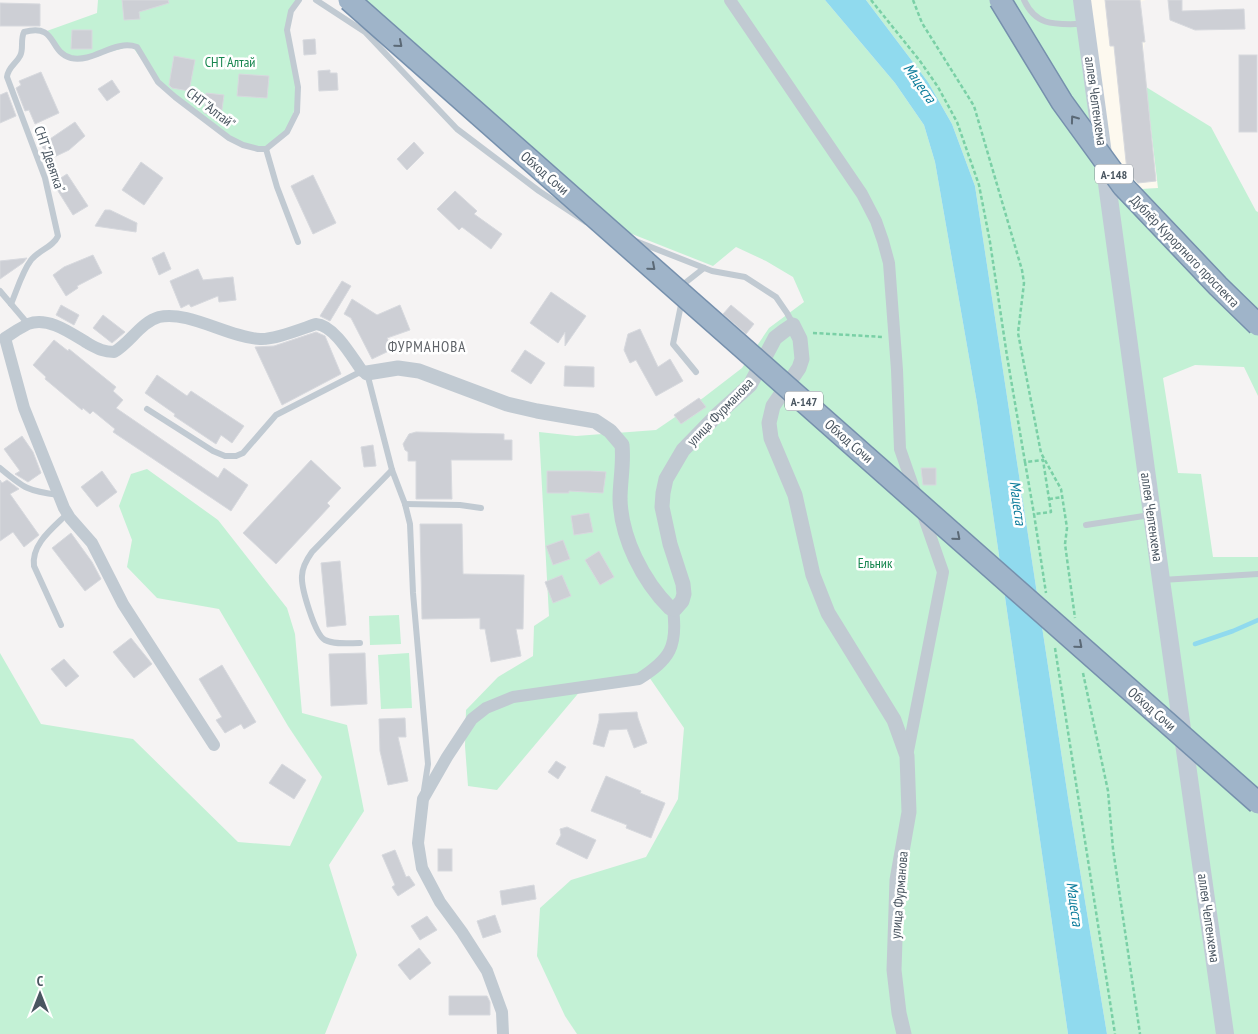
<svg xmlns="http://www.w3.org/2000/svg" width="1258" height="1034" viewBox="0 0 1258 1034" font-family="'PT Sans Narrow',sans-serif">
	<rect width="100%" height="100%" fill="#f5f3f3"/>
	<path fill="#fdf9ef" d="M1082,0H1146L1140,2L1145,42L1143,52L1158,188L1108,191Z"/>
	<g fill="#c3f1d5">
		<path d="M98,0H299L288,20L298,99L287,132L266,149L243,145L158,82L132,46L90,57L66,56L44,32L97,13Z"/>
		<path d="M365,0H825L895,83L924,125L935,162L977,403L1068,1034H577L565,1016L537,956L540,908L571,880L646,857L678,799L684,728L647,674L587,683L497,790L468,786L465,746L466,710L498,677L533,656L534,626L549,616L539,432L576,436L656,430L703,398L742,368L769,328L804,302L793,277L766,261L736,247L713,266L627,232Z"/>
		<path d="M866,0H1082L1108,191L1158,188L1146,87L1211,127L1256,211L1258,212V396L1244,367L1195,365L1163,378L1178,473L1201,474L1213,557H1258V1034H1107L1069,804L975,186L952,124L928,82Z"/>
		<path d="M147,469L218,520L287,608L295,634L302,713L347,725L364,811L329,865L357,955L325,1034H0V653L41,724L133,739L238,842L290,846L322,777L288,726L219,609L157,598L127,567L132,540L119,506L131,474Z"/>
		<path d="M399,615L401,644L370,645L369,616Z"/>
		<path d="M409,653L412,708L381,709L378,655Z"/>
	</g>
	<path fill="#90daee" d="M825,0H866L928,82L952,124L975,186L1069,804L1107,1034H1068L977,403L935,162L924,125L895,83Z"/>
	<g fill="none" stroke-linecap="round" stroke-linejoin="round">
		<path stroke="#90daee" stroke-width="4.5" d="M1195,644L1233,631L1258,620"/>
	</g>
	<g fill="#cdcfd5" stroke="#d7d9de">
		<path d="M122,0H168L169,3L139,12L140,19L124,20Z"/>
		<path d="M1105,0H1140L1145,42H1142L1156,181L1138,183L1127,171L1114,46H1110Z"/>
		<path d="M1168,0H1182V11L1244,9L1245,29L1195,30L1170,20Z"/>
		<path d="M0,3L40,4V26H0Z"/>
		<path d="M72,30H92V49H71Z"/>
		<path d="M315,39L316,54L304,55L303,40Z"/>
		<rect x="1239" y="55" width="18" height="77"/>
		<path d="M174,56L195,60L189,91L172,88L169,85Z"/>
		<path d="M330,70V73H337L338,90L319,91L318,71Z"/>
		<path d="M41,72L59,113L35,124L29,110L25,111L16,88L21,85L19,81Z"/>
		<path d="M239,74L269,76L267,98L237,96Z"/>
		<path d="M112,80L120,92L107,101L98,89Z"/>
		<path d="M7,92L16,116L0,123V95Z"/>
		<path d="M206,93L224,95L221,116L204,113Z"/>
		<path d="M75,122L85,136L69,150L50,159L41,145Z"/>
		<path d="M414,142L424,153L407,170L397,159Z"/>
		<path d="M141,162L163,178L144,205L122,190Z"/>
		<path d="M67,174L88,206L73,215L53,183Z"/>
		<path d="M313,175L336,223L313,234L291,186Z"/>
		<path d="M455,191L477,211L474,214L502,234L491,249L462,227L459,230L437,209Z"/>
		<path d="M105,210H110L137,223L136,232L95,226Z"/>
		<path d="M164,252L171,269L159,275L152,258Z"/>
		<path d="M93,255L102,273L77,286L78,288L66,296L53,275L64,267Z"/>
		<path d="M27,258L23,263L0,279V261Z"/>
		<path d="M198,269L203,280L233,277L236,300L219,302L218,296L191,307L189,304L181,308L170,281Z"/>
		<path d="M342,281L351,286L330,321L320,316Z"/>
		<path d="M551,292L586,316L565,346V332L558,343L530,323Z"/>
		<path d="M352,299L377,315L400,305L410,330L387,338L393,349L372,359L351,318L344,314Z"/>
		<path d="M61,305L79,315L74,325L56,315Z"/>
		<path d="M731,305L754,324L746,334L723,314Z"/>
		<path d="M103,315L125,332L112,343L93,328Z"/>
		<path d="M640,329L658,367L670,359L683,381L656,396L636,360L630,363L624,350L628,334Z"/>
		<path d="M316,332L325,336L341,374L282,405L255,347L274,346Z"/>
		<path d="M54,340L68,351L69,349L116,387L113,391L123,400L116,408L218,478L224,468L248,485L231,511L113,432L115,429L93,411L90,414L83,408L82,410L45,379L46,377L33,365Z"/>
		<path d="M525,350L545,363L531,384L511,371Z"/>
		<path d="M565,366L594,367V387L564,386Z"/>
		<path d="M157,375L187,396L191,391L244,426L232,443L221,435L216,444L174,416L175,414L145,393Z"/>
		<path d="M699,398L706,407L681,424L674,415Z"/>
		<path d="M416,432L504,434V440H512V460H451L452,499H416V461H408V452L405,450L403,444L409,434Z"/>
		<path d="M22,436L33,452L41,473L28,482L15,474L20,471L4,449Z"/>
		<path d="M373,445L376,466L364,467L361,447Z"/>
		<path d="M311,460L341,488L327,503L330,506L276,564L243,533Z"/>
		<path d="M921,468H936V485H923Z"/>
		<path d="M102,471L117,492L97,507L81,487Z"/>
		<path d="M547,471H590L606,472L603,493L569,491V493H547Z"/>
		<path d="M0,480L2,483L7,480L19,489L10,494L39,535L24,547L13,532L0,541Z"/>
		<path d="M589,513L593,532L574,535L571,516Z"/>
		<path d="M420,524H462L463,574L524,575L523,629H516L521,656L491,662L485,629H480V618L422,619Z"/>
		<path d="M71,533L92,562L101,579L85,591L52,548Z"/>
		<path d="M563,540L570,559L553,565L546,546Z"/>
		<path d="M599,551L614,577L600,585L585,560Z"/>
		<path d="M340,561L346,625L327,627L321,563Z"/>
		<path d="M562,575L571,596L553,603L545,582Z"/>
		<path d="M131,638L152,664L134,678L113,652Z"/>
		<path d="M365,653L367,704L331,706L329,654Z"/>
		<path d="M64,659L79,676L66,687L51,669Z"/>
		<path d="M222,665L256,722L244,729L241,724L225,733L216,720L222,717L199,679Z"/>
		<path d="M637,712L638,718L647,743L634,748L627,729L609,730L604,747L593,744L599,720V714Z"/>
		<path d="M405,718L406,737H398L408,781L388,785L380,751L379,719Z"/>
		<path d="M556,761L566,767L558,779L548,772Z"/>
		<path d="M282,764L306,780L294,799L269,783Z"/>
		<path d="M606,776L641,791L640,793L665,803L651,838L626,828L627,825L591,811Z"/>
		<path d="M567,827L596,840L587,859L556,844L561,835L560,829Z"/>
		<rect x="438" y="849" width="14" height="22"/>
		<path d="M395,850L406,877L409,876L415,885L398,896L392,887L395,885L382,855Z"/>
		<path d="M534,885L536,899L502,905L500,891Z"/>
		<path d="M495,915L501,932L483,938L477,921Z"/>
		<path d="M427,916L437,930L420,940L411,926Z"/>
		<path d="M419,948L431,963L410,980L398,965Z"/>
		<path d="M449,996H487L490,1002V1015H449Z"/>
	</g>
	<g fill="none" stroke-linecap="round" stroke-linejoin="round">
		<g stroke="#7ad0a6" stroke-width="2.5" stroke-dasharray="4 2.5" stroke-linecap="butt">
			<path d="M871,0L920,61L938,87L957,122L979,185L990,242L1007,356L1025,462L1043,460L1051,512L1034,514L1046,593"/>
			<path d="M913,0L922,23L974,106L1022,270L1024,283L1018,333L1041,453L1061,489L1067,528L1065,544L1075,618"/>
			<path d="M813,333L883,337"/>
			<path d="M1025,462L1034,514"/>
			<path d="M1049,499L1062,497"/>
			<path d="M1055,648L1115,1034"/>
			<path d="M1083,673L1108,791L1113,849L1140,1034"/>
		</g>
		<g stroke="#c1cad2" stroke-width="6">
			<path d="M316,0L365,32L457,129L539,191L586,222"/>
			<path d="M1024,0C1037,28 1057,24 1084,24"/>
			<path d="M266,149L277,187L298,242"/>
			<path d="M633,240L712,271L745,277L776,297L787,313L793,324"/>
			<path d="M684,290L685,283L704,268"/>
			<path d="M0,291L28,324"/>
			<path d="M682,300L673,344L696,372"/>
			<path d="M11,304C17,290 22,272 31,260C39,250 53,247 58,236L45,178L7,77C8,67 16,64 20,56C24,49 20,40 24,32C58,23 48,52 71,58C94,63 114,39 137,47L158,82L175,97L229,138L243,145L258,149H266L287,132L297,112L298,87L287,30L291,11L299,0"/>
			<path d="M367,373L392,470L405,504L410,524L413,593L428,764L424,790"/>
			<path d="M147,409L213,451L225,456H236L243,453L276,415L362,371"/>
			<path d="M0,468C24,488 27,491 59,495"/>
			<path d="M405,504L460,505L481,508"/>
			<path d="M1086,525L1150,515"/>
			<path d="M1162,580L1258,574"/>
			<path d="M61,625L34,566C31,544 53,528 67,514"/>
			<path d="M360,643C349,643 335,645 325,640C315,635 301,588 302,576C302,567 307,559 312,552L392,470"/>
		</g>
		<g stroke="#c1cad2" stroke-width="12">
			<path d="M730,0L862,194L876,221L883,241L889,263L897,370L900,449L943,572L907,756"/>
			<path d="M214,745L123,604L92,543L70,518L64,508L24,408L5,338C12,333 20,328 28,324C49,316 72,334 89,344C98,349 104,352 114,352C130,343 141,322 159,317C188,310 230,338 260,339C274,340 301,329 316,324C334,325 352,357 362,371L367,373"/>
			<path d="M503,1034L502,1012L487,971L462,932L440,902L422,868L418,843L423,799L447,757L472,719L486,708L513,697L639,679C670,659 678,647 673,609"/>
		</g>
		<path stroke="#c1cad2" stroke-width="15" d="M367,373L398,368L419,371L507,404L537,411L595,421L610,431L622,445C624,463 620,481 620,499C621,538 643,581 670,608L675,609L682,601L684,594L683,584L670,544L662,507L663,493L666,479L683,450L718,414L750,385L775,338L784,331L793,325L800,339L802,359L799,368L773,406L769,423L771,438L795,495L813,575L828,613L894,720L907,756L909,812L897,880L894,970L899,1013L904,1034"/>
		<path stroke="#c1cbd6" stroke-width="18" d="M1082,0L1161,580L1225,1034"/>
		<g stroke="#7690ad" stroke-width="24" stroke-linecap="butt">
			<g id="trunk-bridge">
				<path d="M349,0L1258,803"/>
				<path d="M1000,0L1062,102L1123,186L1218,286L1258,325"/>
			</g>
		</g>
		<use href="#trunk-bridge" stroke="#9fb4c9" stroke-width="21"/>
	</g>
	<defs><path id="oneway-chevron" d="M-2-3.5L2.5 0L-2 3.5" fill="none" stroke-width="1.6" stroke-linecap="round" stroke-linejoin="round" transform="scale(1.25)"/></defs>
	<g stroke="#5b6976">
		<use href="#oneway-chevron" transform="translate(399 44) rotate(41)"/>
		<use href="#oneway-chevron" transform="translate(1074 119) rotate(-126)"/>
		<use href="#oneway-chevron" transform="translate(652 267) rotate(41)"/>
		<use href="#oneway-chevron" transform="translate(957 537) rotate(41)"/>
		<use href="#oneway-chevron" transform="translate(1079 645) rotate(41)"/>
	</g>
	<g text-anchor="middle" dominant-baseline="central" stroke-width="5" stroke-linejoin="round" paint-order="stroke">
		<g fill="#fff" stroke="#808990" stroke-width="1">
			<rect x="1095" y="164.5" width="38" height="19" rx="4"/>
			<rect x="785" y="391.5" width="38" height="19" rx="4"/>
		</g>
		<g font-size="12" font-weight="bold" fill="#4a5661">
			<text x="1114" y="174">А-148</text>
			<text x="804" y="401">А-147</text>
		</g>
		<g font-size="14" fill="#17864f" stroke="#fff">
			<text x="230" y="62">СНТ Алтай</text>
			<text x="875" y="563">Ельник</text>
		</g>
		<g font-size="14" fill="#4a5661" stroke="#fff">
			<text transform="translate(1096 101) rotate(82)">аллея Челтенхема</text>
			<text transform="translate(211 108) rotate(37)">СНТ "Алтай"</text>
			<text transform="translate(50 159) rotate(71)">СНТ "Девятка"</text>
			<text transform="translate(545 173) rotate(41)">Обход Сочи</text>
			<text transform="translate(1185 251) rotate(46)">Дублёр Курортного проспекта</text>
			<text transform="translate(720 412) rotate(-46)">улица Фурманова</text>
			<text transform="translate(849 441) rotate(41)">Обход Сочи</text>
			<text transform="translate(1152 517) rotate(82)">аллея Челтенхема</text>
			<text transform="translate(1152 709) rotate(41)">Обход Сочи</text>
			<text transform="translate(899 895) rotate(-85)">улица Фурманова</text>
			<text transform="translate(1209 918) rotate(82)">аллея Челтенхема</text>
		</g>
		<g font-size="15" font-style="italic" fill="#0c7c9b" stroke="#fff">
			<text transform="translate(920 83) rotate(55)">Мацеста</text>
			<text transform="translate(1018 503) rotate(82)">Мацеста</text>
			<text transform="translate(1075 904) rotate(82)">Мацеста</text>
		</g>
		<g font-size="15" letter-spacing="1" fill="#5f6368" stroke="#fff">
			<text x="427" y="346">ФУРМАНОВА</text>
		</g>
	</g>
	<g transform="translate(40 994)" stroke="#ffffff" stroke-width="4" paint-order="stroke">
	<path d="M0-4L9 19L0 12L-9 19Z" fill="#4a5661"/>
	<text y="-8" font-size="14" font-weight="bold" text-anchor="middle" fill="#4a5661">С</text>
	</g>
</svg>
